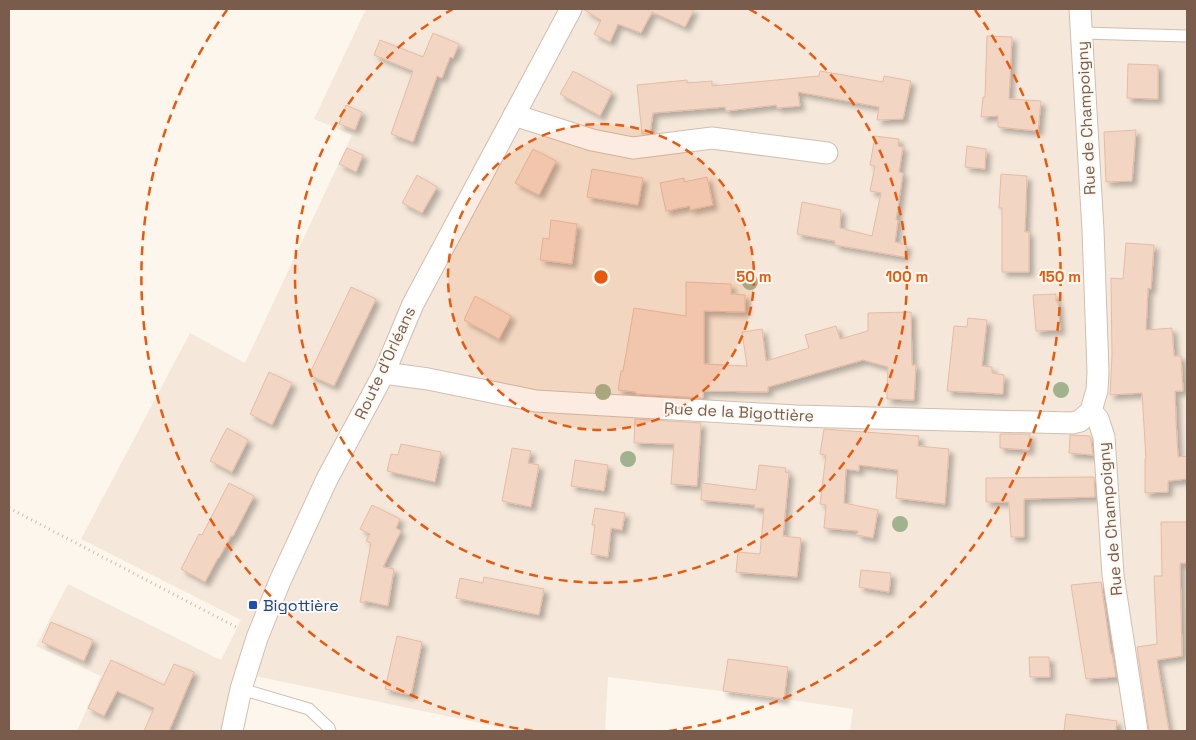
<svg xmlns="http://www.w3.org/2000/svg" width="1196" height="740" viewBox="0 0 1196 740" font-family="'Space Grotesk',sans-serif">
	<defs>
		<filter id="shadow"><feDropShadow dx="4.5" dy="4.5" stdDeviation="2.5" flood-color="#0004"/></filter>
	</defs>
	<rect width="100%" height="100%" fill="#fdf6ec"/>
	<path fill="#f5e8da" d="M366,9H1187V731H850L853,709L784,699L608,677L605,731H518L255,676L237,731H77L101,676L36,646L68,584L221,660L241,620L81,539L190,333L245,363L352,135L314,119Z"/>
	<g fill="#f3d5c3" stroke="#e6bba3" filter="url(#shadow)">
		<path d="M583,9H694L685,27L652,12L641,33L618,24L610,42L594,34L601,20Z"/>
		<path d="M433,33L459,44L453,58L450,57L442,78L437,76L413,142L391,134L413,71L374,55L380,40L423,57Z"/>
		<path d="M987,36L1012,37L1009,99L1041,101L1038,131L998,127V116L981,117L983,97H985Z"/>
		<path d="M1128,64L1158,65V99L1127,98Z"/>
		<path d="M573,71L612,92L600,116L560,94Z"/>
		<path d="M820,71L883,82L884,76L911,81L903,119L877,120L879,107L798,92L800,106L777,108L776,105L726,111L725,107L653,113L650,133L642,134L637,85L687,80V83L712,81V86L819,76Z"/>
		<path d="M346,105L362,112L355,130L339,124Z"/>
		<path d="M1136,130L1132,181L1106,182L1104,132Z"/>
		<path d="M875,136L899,139L898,146L903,147L899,172L903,173L896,220H898L895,242L907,245L904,257L835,245V241L797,234L802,202L841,210L840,228L872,236L881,193L870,191L875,166L870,165Z"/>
		<path d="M967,146L986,149L985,169L965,167Z"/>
		<path d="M347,148L363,155L356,172L339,164Z"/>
		<path d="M533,149L556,161L539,195L515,183Z"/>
		<path d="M592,169L643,178L638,205L587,197Z"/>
		<path d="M1001,174L1027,176L1025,232H1029V272H1002V208H999Z"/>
		<path d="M417,175L437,187L422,213L402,203Z"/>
		<path d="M707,177L713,205L690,210V206L666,211L660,183L684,178V182Z"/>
		<path d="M551,220L577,224L572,264L540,260L543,238L549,239Z"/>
		<path d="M1126,243L1154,245L1151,289L1148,288L1146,330L1172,328L1174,356H1181L1183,391H1175L1176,420L1178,457L1187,456V479L1168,481V492L1145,493V459H1146L1142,393L1110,395L1112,355L1111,278L1123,279Z"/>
		<path d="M686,282L731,284V294L745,295V312L704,311V364L747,366L742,332L762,329L766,361L809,348L805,335L836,326L840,339L868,331V313L911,312L912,365H916L914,400L887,399L888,367L863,360L768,387V392L703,391V398L636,394V392L618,390L621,371H623L634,308L686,316Z"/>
		<path d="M351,287L376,299L334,386L309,375Z"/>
		<path d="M1056,294V302H1058L1060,330L1036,331L1033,295Z"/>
		<path d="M475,296L511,316L499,339L464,320Z"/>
		<path d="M968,318L987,320L982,366L992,367V373L1004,375L1003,394L947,391L954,326L967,327Z"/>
		<path d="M269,372L292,383L272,425L250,414Z"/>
		<path d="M635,419L701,423L697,486L671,484L674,444L634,443Z"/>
		<path d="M227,428L248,440L232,472L210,461Z"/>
		<path d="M824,429L919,436L918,446L949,449L945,504L896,498L898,470L859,465V471L846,469L844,503L878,510L873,538L857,535L858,531L824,528L826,505L820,504L826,455L820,454Z"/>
		<path d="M1000,434H1030L1029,450L1000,448Z"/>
		<path d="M1070,435L1090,436L1093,455L1069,453Z"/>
		<path d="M401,444L441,452L435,482L387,471L391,454L398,455Z"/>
		<path d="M512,448L531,451L528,463L539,465L531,507L502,501Z"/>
		<path d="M575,460L608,465L604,491L571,486Z"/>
		<path d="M759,465L786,468L785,472L789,473L783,536L801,538L797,577L736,572L738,552L760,554L764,508H754L755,505L701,500L702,483L756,490Z"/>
		<path d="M1094,477L1095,497L1024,499V537H1011L1009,502H986V478Z"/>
		<path d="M229,483L254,496L233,536H231L219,558H218L205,582L181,569L199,534L202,535Z"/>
		<path d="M372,505L400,519L396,528L401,531L383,567L394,569L388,606L365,601L364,603L360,602L371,543L366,541L370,534L360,529Z"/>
		<path d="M595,508L625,513L622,530L611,528L608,557L591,554L595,525H592Z"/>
		<path d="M1161,522H1187V563H1180L1182,656L1157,660L1169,731H1149L1137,647L1157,644L1154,576H1162Z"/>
		<path d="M861,570L891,573L889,592L859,587Z"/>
		<path d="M484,577L544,589L539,615L456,598L460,578L483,583Z"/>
		<path d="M1101,582L1111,654L1112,653L1116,677L1086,679L1071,585Z"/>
		<path d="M51,622L93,640L84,661L42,642Z"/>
		<path d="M397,636L422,642L411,695L385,689Z"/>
		<path d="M1029,657H1049L1050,677H1030Z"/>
		<path d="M728,659L788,667L784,699L723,691Z"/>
		<path d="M111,660L164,685L174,664L194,672L169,731H144L154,708L117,691L104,716L88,708Z"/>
		<path d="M1066,714L1117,721L1116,731H1064Z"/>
	</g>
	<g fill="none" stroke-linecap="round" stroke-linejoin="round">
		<g stroke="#d1beb0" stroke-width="13">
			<g id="lane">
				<path d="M1082,33L1187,36"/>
				<path d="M241,689L309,709L329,728L330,731"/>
			</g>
		</g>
		<g stroke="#d1beb0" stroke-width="23">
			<g id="street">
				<path d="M1080,9L1093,230L1098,372L1097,390L1091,411L1098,419L1104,437L1113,575L1137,731"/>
				<path d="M514,115L592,140L633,148L712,138L827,153"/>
				<path d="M384,373L428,379L536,401L796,416L1072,423L1080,421L1091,411"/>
				<path d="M232,731L241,689L257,638L280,581L327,479L384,373L413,304L571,9"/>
			</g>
		</g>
		<path stroke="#d9b8a5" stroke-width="3" stroke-dasharray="1 4" stroke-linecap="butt" d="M9,508L238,628"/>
		<use href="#lane" stroke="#fff" stroke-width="11"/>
		<use href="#street" stroke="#fff" stroke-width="21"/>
	</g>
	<g fill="#a0b28e">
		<circle cx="750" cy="282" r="8"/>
		<circle cx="1061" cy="390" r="8"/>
		<circle cx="603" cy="392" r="8"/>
		<circle cx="628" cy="459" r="8"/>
		<circle cx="900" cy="524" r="8"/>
	</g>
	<circle cx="601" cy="277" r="153" fill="#e8590c" fill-opacity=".12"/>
	<g fill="none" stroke="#e8590c" stroke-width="2.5" stroke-dasharray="9 6">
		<circle cx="601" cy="277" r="153"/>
		<path d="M749 9A306 306 0 1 1 453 9"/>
		<path d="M533 731A459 459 0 0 1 227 10M975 10A459 459 0 0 1 669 731"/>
	</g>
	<rect fill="#1a4fb4" stroke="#fffaf3" stroke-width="2" x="248" y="600" width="10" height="10" rx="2.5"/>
	<g text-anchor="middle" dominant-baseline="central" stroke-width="4" stroke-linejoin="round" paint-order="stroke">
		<g font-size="16" fill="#7a5c4d" stroke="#fffaf3">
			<text transform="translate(1086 118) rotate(-93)">Rue de Champoigny</text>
			<text transform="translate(385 363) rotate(-65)">Route d'Orléans</text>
			<text transform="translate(739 412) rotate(3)">Rue de la Bigottière</text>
			<text transform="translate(1110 519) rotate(-95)">Rue de Champoigny</text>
		</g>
		<g font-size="16" fill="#164399" stroke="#fffaf3" text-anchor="start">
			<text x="263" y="605">Bigottière</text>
		</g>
	</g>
	<circle cx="601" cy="277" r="8" fill="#e8590c" stroke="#fffaf3" stroke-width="2.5"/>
	<g font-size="15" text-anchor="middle" font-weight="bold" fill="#e8590c" stroke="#fffaf3" stroke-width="4" stroke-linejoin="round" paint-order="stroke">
		<text x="754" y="282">50 m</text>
		<text x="907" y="282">100 m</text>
		<text x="1060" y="282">150 m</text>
	</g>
	<rect width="1196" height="740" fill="none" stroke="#7a5c4d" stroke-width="20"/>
</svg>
